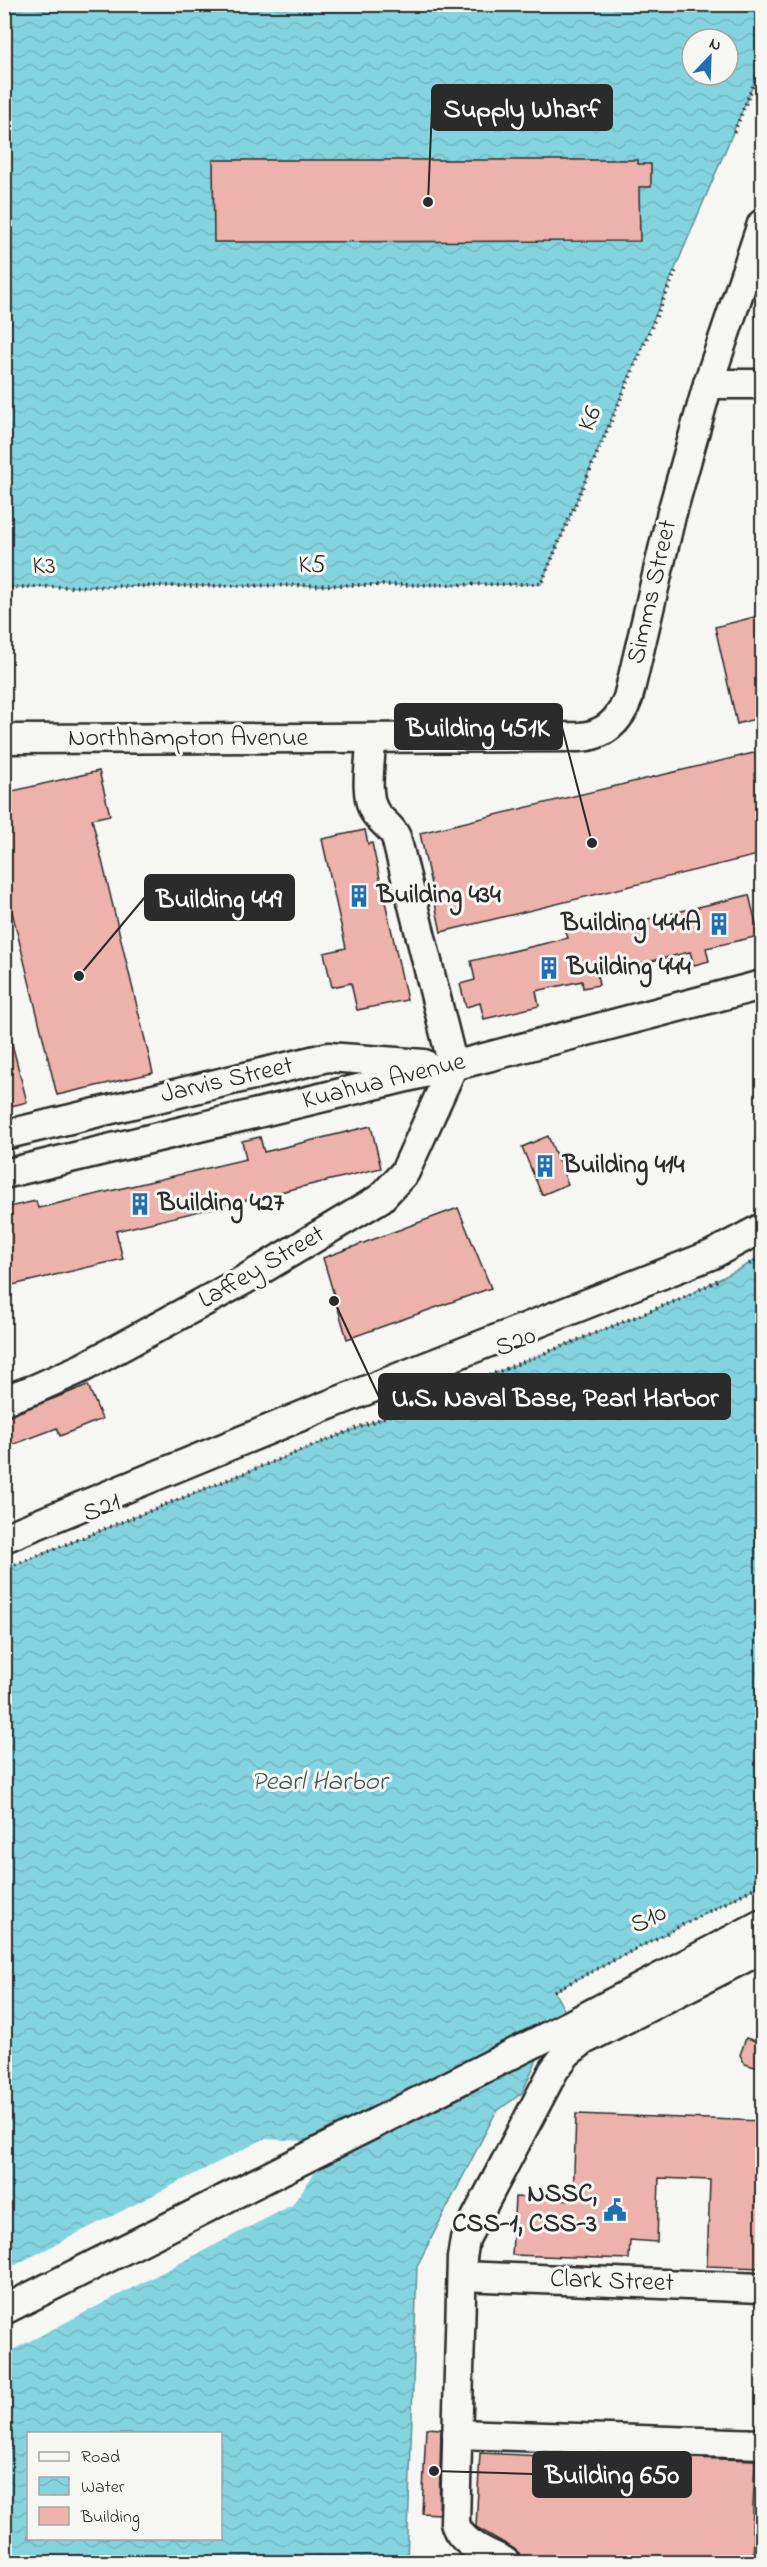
<svg xmlns="http://www.w3.org/2000/svg" width="767" height="2567" viewBox="0 0 767 2567" font-family="'Indie Flower',sans-serif">
	<defs>
		<pattern id="water-waves" width="16" height="10" patternUnits="userSpaceOnUse" patternTransform="scale(1.5)"><rect width="16" height="10" fill="#84d4e0"/><path d="M0 5q4-4 8 0t8 0" fill="none" stroke="#72b6c0"/></pattern>
	</defs>
	<rect width="100%" height="100%" fill="#f6f6f2"/>
	<filter id="ink" filterUnits="userSpaceOnUse"><feTurbulence type="fractalNoise" baseFrequency=".0167" numOctaves="2"/><feDisplacementMap in="SourceGraphic" scale="12" xChannelSelector="R" yChannelSelector="G"/><feConvolveMatrix kernelMatrix="1 2 1 2 8 2 1 2 1" color-interpolation-filters="sRGB"/></filter>
	<g filter="url(#ink)">
		<g fill="url(#water-waves)" stroke="#609098" stroke-width="1.5" fill-rule="evenodd">
			<path d="M4,5H762V64L541,584L5,587ZM692,39H728V75H692Z"/>
			<path d="M762,1257V1884L554,1991L578,2036L537,2059L522,2093L496,2112L417,2266L407,2562H5V1569L683,1298ZM28,2434H220V2538H28Z"/>
		</g>
		<path fill="#f6f6f2" d="M565,2009L578,2036L537,2059L323,2161L292,2205L5,2354V2270L264,2139L309,2141Z"/>
		<g fill="#edb2ab" stroke="#2b2b2b" stroke-width="1.5">
			<path d="M213,160H638V164H651V187H639L640,241L214,242Z"/>
			<path d="M762,615V717L737,724L715,627Z"/>
			<path d="M762,751V854L441,932L420,833Z"/>
			<path d="M99,771L110,815L92,819L153,1073L57,1095L4,879V793Z"/>
			<path d="M365,830L368,844L372,843L407,1000L357,1010L351,983L332,987L324,953L346,948L322,839Z"/>
			<path d="M749,895L759,936L706,948L709,961L694,965L690,952L597,974L599,985L583,988L582,981L536,991L539,1006L484,1019L480,1003L466,1007L460,984L475,980L471,961L568,938L566,932L588,927L589,933Z"/>
			<path d="M10,1036L27,1102L4,1108V1037Z"/>
			<path d="M371,1126L381,1168L116,1231L123,1259L4,1287V1208L36,1201L38,1208L246,1159L242,1141L260,1137L264,1152Z"/>
			<path d="M548,1136L568,1184L542,1195L522,1147Z"/>
			<path d="M458,1208L491,1288L347,1339L323,1258Z"/>
			<path d="M88,1385L102,1419L60,1436L57,1428L4,1448V1418Z"/>
			<path d="M746,2038L762,2043V2063L755,2067L745,2064L740,2055Z"/>
			<path d="M576,2114L762,2121V2268L707,2266L710,2180L659,2178L657,2242L630,2240L629,2259L512,2255L515,2197L573,2200Z"/>
			<path d="M426,2428L441,2429L439,2514L422,2513Z"/>
			<path d="M480,2453L582,2458V2455L755,2460L752,2532H754L753,2562H522L519,2553L513,2548L476,2527Z"/>
		</g>
		<g fill="none" stroke-linecap="round" stroke-linejoin="round">
			<g stroke="#2b2b2b" stroke-width="33">
				<g id="minor">
					<path d="M708,384H762"/>
					<path d="M4,739L579,737C604,736 620,721 628,698L671,516L708,384L762,224"/>
					<path d="M371,739C371,761 364,791 374,811C380,821 391,826 396,837L453,1066"/>
					<path d="M4,1135L328,1057L424,1064"/>
					<path d="M4,1174L453,1066L762,985"/>
					<path d="M4,1400L35,1389L82,1368L244,1280L381,1198L405,1172L453,1066"/>
					<path d="M4,1538L321,1408L711,1255L762,1228"/>
					<path d="M462,2276L762,2288"/>
					<path d="M4,2310L572,2024L762,1924"/>
					<path d="M457,2434L762,2444"/>
					<path d="M505,2562C488,2553 459,2543 455,2522L462,2258L465,2239L554,2070L567,2053L584,2040L762,1949"/>
				</g>
			</g>
			<g stroke="#2b2b2b" stroke-width="4" stroke-dasharray="1.5 4.5" stroke-linecap="butt">
				<path d="M734,132L762,64"/>
				<path d="M4,587L541,584L677,268"/>
				<path d="M749,1264L762,1257"/>
				<path d="M4,1569L683,1298L718,1280"/>
				<path d="M554,1991L762,1884"/>
			</g>
			<use href="#minor" stroke="#f6f6f2" stroke-width="28"/>
		</g>
	</g>
	<defs>
		<g id="building-bare" transform="scale(1.8)"><path d="M-4-6H4V6H1V3H-1V6H-4ZM-2.5-4.3h1.7v1.8h-1.7ZM.8-4.3h1.7v1.8H.8ZM-2.5-1h1.7V.8h-1.7ZM.8-1h1.7V.8H.8Z" fill="#1f6fb2" stroke="#f6f6f2" stroke-width="2.5" paint-order="stroke"/></g>
		<g id="civic-bare" transform="scale(1.8)"><path d="M-.6-6.5H3V-4.5H.6V-3L4-1V1h2V6H-6V1h2V-1L-.6-3ZM-1.2 2.5V6h2.4V2.5Z" fill="#1f6fb2" stroke="#f6f6f2" stroke-width="2.5" paint-order="stroke"/></g>
	</defs>
	<g fill-rule="evenodd">
		<use href="#building-bare" x="359" y="896"/>
		<use href="#building-bare" x="719" y="924"/>
		<use href="#building-bare" x="549" y="968"/>
		<use href="#building-bare" x="545" y="1166"/>
		<use href="#building-bare" x="140" y="1204"/>
		<use href="#civic-bare" x="615" y="2210"/>
	</g>
	<g text-anchor="middle" dominant-baseline="central" stroke-width="6" stroke-linejoin="round" paint-order="stroke">
		<g font-size="26" fill="#2b2b2b" stroke="#f6f6f2">
			<text transform="translate(591 419) rotate(-67)">K6</text>
			<text x="312" y="566">K5</text>
			<text x="44" y="567">K3</text>
			<text transform="translate(653 592) rotate(-77)">Simms Street</text>
			<text x="188" y="739">Northhampton Avenue</text>
			<text transform="translate(227 1081) rotate(-13)">Jarvis Street</text>
			<text transform="translate(384 1082) rotate(-14)">Kuahua Avenue</text>
			<text transform="translate(262 1268) rotate(-30)">Laffey Street</text>
			<text transform="translate(516 1343) rotate(-22)">S20</text>
			<text transform="translate(102 1509) rotate(-22)">S21</text>
			<text transform="translate(649 1920) rotate(-27)">S10</text>
			<text transform="translate(612 2282) rotate(2)">Clark Street</text>
		</g>
		<g font-size="26" font-weight="bold" fill="#2b2b2b" stroke="#f6f6f2" text-anchor="start">
			<text x="377" y="896">Building 434</text>
			<text x="701" y="924" text-anchor="end">Building 444A</text>
			<text x="567" y="968">Building 444</text>
			<text x="563" y="1166">Building 414</text>
			<text x="158" y="1204">Building 427</text>
			<text x="597" y="2195" text-anchor="end">NSSC,<tspan x="597" dy="30">CSS-1, CSS-3</tspan></text>
		</g>
		<g font-size="27" font-style="italic" fill="#415558" stroke="#f6f6f2">
			<text x="319" y="1782">Pearl Harbor</text>
		</g>
	</g>
	<path fill="none" stroke="#2b2b2b" stroke-width="2" d="M428 202L432 108M592 843L562 727M79 976L145 897M334 1301L379 1397M434 2471L533 2474"/>
	<g fill="#2b2b2b" stroke="#f6f6f2" stroke-width="2">
		<circle cx="428" cy="202" r="6"/>
		<circle cx="592" cy="843" r="6"/>
		<circle cx="79" cy="976" r="6"/>
		<circle cx="334" cy="1301" r="6"/>
		<circle cx="434" cy="2471" r="6"/>
	</g>
	<g fill="#2b2b2b" stroke="#2b2b2b" stroke-width="2">
		<rect x="432" y="85" width="180" height="45" rx="6"/>
		<rect x="395" y="704" width="167" height="45" rx="6"/>
		<rect x="145" y="875" width="149" height="45" rx="6"/>
		<rect x="379" y="1374" width="351" height="45" rx="6"/>
		<rect x="533" y="2452" width="158" height="45" rx="6"/>
	</g>
	<g font-size="27" text-anchor="middle" font-weight="bold" fill="#fff">
		<text x="522" y="117">Supply Wharf</text>
		<text x="478" y="736">Building 451K</text>
		<text x="219" y="907">Building 449</text>
		<text x="555" y="1406">U.S. Naval Base, Pearl Harbor</text>
		<text x="612" y="2483">Building 650</text>
	</g>
	<rect width="767" height="2567" fill="none" stroke="#f6f6f2" stroke-width="24"/>
	<rect x="12" y="12" width="743" height="2543" fill="none" stroke="#2b2b2b" stroke-width="2" filter="url(#ink)"/>
	<rect x="27" y="2432" width="195" height="108" fill="#f6f6f2" stroke="#a5a5a2" stroke-width="1.5"/>
	<rect x="39" y="2452" width="30" height="9" fill="#f6f6f2" stroke="#a5a5a2" stroke-width="1.5"/>
	<text x="81" y="2462" font-size="18" fill="#2b2b2b">Road</text>
	<rect x="39" y="2477" width="30" height="18" fill="url(#water-waves)" stroke="#a5a5a2" stroke-width="1.5"/>
	<text x="81" y="2492" font-size="18" fill="#2b2b2b">Water</text>
	<rect x="39" y="2507" width="30" height="18" fill="#edb2ab" stroke="#a5a5a2" stroke-width="1.5"/>
	<text x="81" y="2522" font-size="18" fill="#2b2b2b">Building</text>
	<g transform="translate(710 57) rotate(23)"><circle r="28" fill="#f6f6f2" stroke="#a5a5a2" stroke-width="1.5"/>
	<path d="M0-4.5L10 22L0 15L-10 22Z" fill="#1f6fb2"/>
	<text y="-9" font-size="16" font-weight="bold" text-anchor="middle" fill="#2b2b2b">N</text>
	</g>
</svg>
